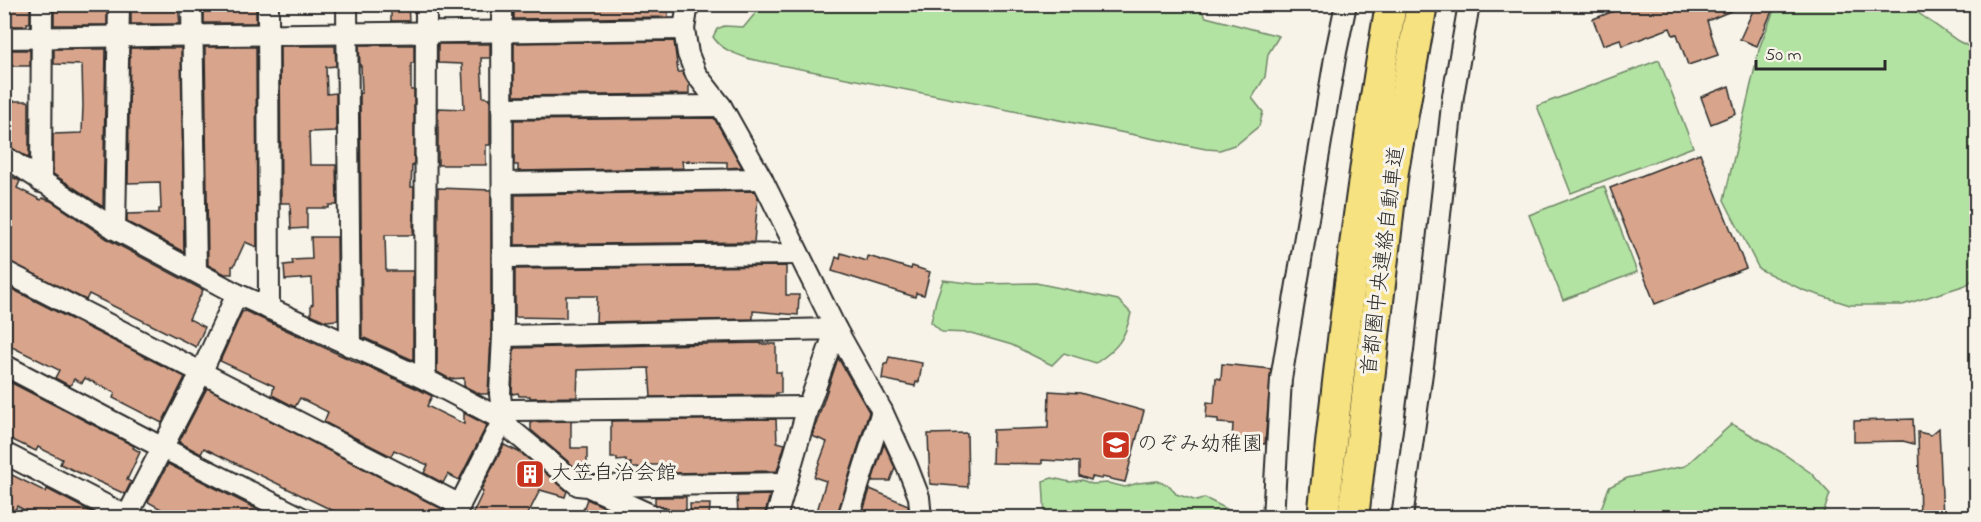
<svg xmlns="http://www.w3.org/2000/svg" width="1981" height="522" viewBox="0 0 1981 522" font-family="'Indie Flower','Klee One',sans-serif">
	<rect width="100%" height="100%" fill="#f7f3e8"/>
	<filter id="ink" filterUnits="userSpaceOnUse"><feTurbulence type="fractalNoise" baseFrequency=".0167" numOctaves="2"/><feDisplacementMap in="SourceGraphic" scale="12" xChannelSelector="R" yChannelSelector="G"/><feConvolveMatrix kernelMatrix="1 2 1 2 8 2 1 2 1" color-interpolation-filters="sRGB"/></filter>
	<g filter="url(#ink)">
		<g fill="#b3e3a3" stroke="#6f8767" stroke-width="1.5">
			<path d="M763,4H1119L1126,9L1138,5H1197L1206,17L1279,36L1268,54L1265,77L1252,98L1263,112L1259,126L1237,144L1220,150L1206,149L750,59C735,54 722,50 713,37L717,29L724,26L744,27Z"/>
			<path d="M1776,5H1907L1958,41L1976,50V277L1966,285L1903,305H1850L1803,290L1759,269L1724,200L1760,46Z"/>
			<path d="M1659,60L1693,147L1571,193L1537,106Z"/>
			<path d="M1604,186L1637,272L1563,300L1529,215Z"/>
			<path d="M943,280L977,284L1036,283L1118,300L1131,313C1125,339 1118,348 1096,363L1064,353L1052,365L1012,345L971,333L942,332L931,322L936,300Z"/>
			<path d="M1732,424L1781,452L1811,473L1830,494L1822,517H1598L1609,487L1627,478L1685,466Z"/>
			<path d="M1052,478L1070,482L1082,480L1092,484L1108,483L1125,487L1138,483L1157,481L1170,486L1176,494L1197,501L1205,498L1227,509V517H1045L1043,481Z"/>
		</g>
		<g fill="#d8a58c" stroke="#2b2b2b" stroke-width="1.5">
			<path d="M4,4H30V23H27V26H4Z"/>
			<path d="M54,4H100L99,10L107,11V25H54Z"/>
			<path d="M131,4L178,6L180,24H131Z"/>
			<path d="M235,4H256V23H204V11L235,8Z"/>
			<path d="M391,4H408L409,21H391Z"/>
			<path d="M514,4H668V17L514,19Z"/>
			<path d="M1612,4L1745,5L1707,21L1718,55L1688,65L1677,34L1673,35L1670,28L1622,46L1620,39L1603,45L1593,19L1614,11Z"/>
			<path d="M1756,4H1775L1757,46L1740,39Z"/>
			<path d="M674,41L678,72H682L689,84V94L514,96V43Z"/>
			<path d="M438,44H490V58H481L483,97L490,98V145H486V165H438V108L464,109L462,64L438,63Z"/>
			<path d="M359,45H414V63H411V90H414V165H412L411,187H414L413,235H385L386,271H413V360L362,337L360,93H362L361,66H360Z"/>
			<path d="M280,46H335L336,66L326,67L327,94L336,93V131L309,132L310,165H336L337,205H329V208H307V228L291,229L290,203H281Z"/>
			<path d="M205,47H256L257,247L245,242L234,266H232V274H225L208,265Z"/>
			<path d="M130,48H181L184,252L127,222V214L159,213V209H161L160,182L128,183Z"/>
			<path d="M54,49H106L103,207L53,174V134L82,133L83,105L82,65L54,64Z"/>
			<rect x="7" y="50" width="23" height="16"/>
			<path d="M1729,86L1736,114L1711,124L1701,97Z"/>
			<path d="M4,101H28L29,103V158L4,144Z"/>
			<path d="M714,118L742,167L727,168V162L682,161L683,168L518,171V165H514V120Z"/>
			<path d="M1700,153L1746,268L1655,304L1610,188Z"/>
			<path d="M4,173L20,181L17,188L41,200L42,198L51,201L109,240L203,290L189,319L205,327L196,347L89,294L86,300L4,259Z"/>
			<path d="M438,188L491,190V336L488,394H480L464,386V378L450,379L437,372Z"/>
			<path d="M755,191L758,197L754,242L515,245V195Z"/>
			<path d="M311,237H337L338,320L325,321L311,314V305L313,304L312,278L285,280L284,265L293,264L292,260L312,259Z"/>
			<path d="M841,253L867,261L868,256L911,269L912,266L930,272L924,295L916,293L915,297L832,271L836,257L840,259Z"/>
			<path d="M786,266V295H799L798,315L753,311V319L596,322L597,296H566V318L515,317V269Z"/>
			<path d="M4,285L185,377L162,423L113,398L115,393L85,378L82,383L74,379L70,386L55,378L59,370L4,343Z"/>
			<path d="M245,311L362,365V364L420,390L432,396L427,406L464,424V413L487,425L459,480L448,474L443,483L424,473L428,465L394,450L391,456L324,422L328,412L300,398L295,407L272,395L274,386L220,361L242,312Z"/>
			<path d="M761,343V344H776V372H781V393H776V395L651,397L649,368L578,370L577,397L530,398V396H519L518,393L512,394L514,348Z"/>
			<path d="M889,357L922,363L919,382H916L915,386L882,379L884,364H887Z"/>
			<path d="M838,358L869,412L836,518H815L826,481L814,477L827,442L812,436Z"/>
			<path d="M1222,364L1271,369L1265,444L1232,441L1233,424L1218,423V419L1206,418L1207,402L1214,403L1216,378L1221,379Z"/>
			<path d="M4,379L134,446L133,448L140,452L127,480L131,482L125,494L60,464L62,459L38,447L36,451L4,436Z"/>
			<path d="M207,388L444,510L441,518L346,517L204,448L201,454L179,442Z"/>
			<path d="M1049,391L1080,393L1144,411L1125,482L1102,477L1101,479L1092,477L1091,480L1079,476V462L1042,460V464L992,463L993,430L1048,428Z"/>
			<path d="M776,419L777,442L785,444L777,471L673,473V465H644V468H631V463L626,464V460L617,461V458H611V421Z"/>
			<path d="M1913,419L1914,444L1903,441L1854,442V421Z"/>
			<path d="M571,421V448H587V469H577L531,430V422Z"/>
			<path d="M1939,428L1943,518H1920L1918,432L1931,435Z"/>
			<path d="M967,433L968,487L930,484L928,434Z"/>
			<path d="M884,444L895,468L890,481H872Z"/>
			<path d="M504,445L521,453L567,491L565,497L540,490L526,518H467L468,516L471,517L483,492L481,490Z"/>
			<path d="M168,464L274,518H178L148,502Z"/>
			<path d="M4,471L46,492L47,489L103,518H58L47,512L45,518H39L17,506L11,518H4Z"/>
			<path d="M870,489L908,505L909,518H903L891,513L889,518H861Z"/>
			<path d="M770,495L765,513L738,515L737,496Z"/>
			<path d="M655,497H686V512H670L669,509L655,504Z"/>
			<path d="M587,499L628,518H580Z"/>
			<path d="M690,504H710L709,518H691Z"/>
		</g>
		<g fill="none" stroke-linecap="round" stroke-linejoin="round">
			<g stroke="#2b2b2b" stroke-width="24">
				<g id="minor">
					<path d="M192,4L196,271"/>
					<path d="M268,4L269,309"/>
					<path d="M347,4L350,346"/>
					<path d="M688,4L684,29L688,54L696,74L721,106L762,179L836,329L882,411L907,466L919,497L921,518"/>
					<path d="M4,38L684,29"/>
					<path d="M503,108L721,106"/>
					<path d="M4,156L115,229L237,294L425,379L503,420L514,432L578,485L587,486L658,518"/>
					<path d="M41,182L42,4"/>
					<path d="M503,183L762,179"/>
					<path d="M115,229L119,4"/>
					<path d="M503,257L798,254"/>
					<path d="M4,271L460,505"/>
					<path d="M503,336L836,329L808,407L776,518"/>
					<path d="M4,365L163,448L302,518"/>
					<path d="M425,379L426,4"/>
					<path d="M503,420L512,410L808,407"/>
					<path d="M4,453L130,518"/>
					<path d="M594,486L786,483"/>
					<path d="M126,518L202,371L237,294"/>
					<path d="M453,518L503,420L500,394L503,336L502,4"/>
					<path d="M848,518L882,411"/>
					<path d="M1273,518L1281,379L1336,52L1346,4"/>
					<path d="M1402,518L1425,351L1453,96L1469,4"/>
				</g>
			</g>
			<g stroke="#2b2b2b" stroke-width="34">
				<g id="highway">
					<path d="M1323,518C1341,346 1362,175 1391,4"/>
					<path d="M1353,518L1393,171L1422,4"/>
				</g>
			</g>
			<use href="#minor" stroke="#f7f3e8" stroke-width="20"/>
			<use href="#highway" stroke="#f7e281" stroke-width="30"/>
		</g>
	</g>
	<defs>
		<g id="school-square" transform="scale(1.5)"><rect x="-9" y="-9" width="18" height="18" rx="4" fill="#c8321e" stroke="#f7f3e8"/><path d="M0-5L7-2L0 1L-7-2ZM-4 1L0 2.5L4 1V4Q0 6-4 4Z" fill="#fff"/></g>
		<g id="building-square" transform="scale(1.5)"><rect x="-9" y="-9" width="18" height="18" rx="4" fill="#c8321e" stroke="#f7f3e8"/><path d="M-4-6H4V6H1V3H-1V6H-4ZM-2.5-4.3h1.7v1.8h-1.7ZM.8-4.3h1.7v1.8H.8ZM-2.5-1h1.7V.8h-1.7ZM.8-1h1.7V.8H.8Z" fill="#fff"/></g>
	</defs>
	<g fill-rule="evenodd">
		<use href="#school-square" x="1116" y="445"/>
		<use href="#building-square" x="530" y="474"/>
	</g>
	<g text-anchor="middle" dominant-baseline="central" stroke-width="6" stroke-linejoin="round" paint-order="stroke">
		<g font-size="21" fill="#2b2b2b" stroke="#f7f3e8">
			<text transform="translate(1384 261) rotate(-83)">首都圏中央連絡自動車道</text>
		</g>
		<g font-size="21" fill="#2b2b2b" stroke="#f7f3e8" text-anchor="start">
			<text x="1137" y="445">のぞみ幼稚園</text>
			<text x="551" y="474">大笠自治会館</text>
		</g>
	</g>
	<rect width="1981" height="522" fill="none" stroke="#f7f3e8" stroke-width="24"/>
	<rect x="12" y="12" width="1957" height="498" fill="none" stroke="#2b2b2b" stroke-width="2" filter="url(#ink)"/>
	<path d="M1756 60v9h129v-9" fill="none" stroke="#2b2b2b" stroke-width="3"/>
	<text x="1765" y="60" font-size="18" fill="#2b2b2b" stroke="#f7f3e8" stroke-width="4.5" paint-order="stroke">50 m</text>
</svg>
